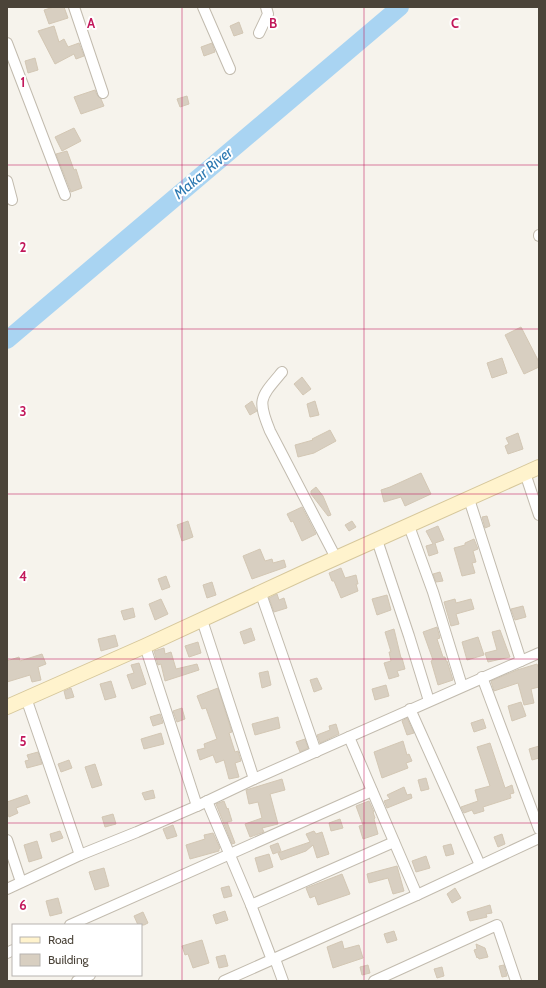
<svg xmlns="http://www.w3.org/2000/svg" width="546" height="988" viewBox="0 0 546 988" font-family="Cabin,sans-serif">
	<rect width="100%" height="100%" fill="#f6f3ec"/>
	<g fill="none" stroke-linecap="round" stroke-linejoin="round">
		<path stroke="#a9d4f2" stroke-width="18" d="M7,340L400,7"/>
	</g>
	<g fill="#d8cfc1" stroke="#d3c7b4">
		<path d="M54,7H64L68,18L49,24L44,10Z"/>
		<path d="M239,22L243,33L234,36L230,26Z"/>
		<path d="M54,26L59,42L64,39L68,47L79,43L84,56L76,59L74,54L55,64L38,31Z"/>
		<path d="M212,43L215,52L204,56L201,47Z"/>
		<path d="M35,58L38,70L28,73L25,61Z"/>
		<path d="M95,90L97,95L101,99L104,106L81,114L74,97Z"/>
		<path d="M187,96L189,104L180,107L177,99Z"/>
		<path d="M74,128L81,141L62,151L55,137Z"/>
		<path d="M67,151L74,170L76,169L82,188L71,192L56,154Z"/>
		<path d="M521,327L539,362V367L524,374L505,335Z"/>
		<path d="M502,358L507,373L492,378L487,363Z"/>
		<path d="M302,377L311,389L303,395L294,384Z"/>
		<path d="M252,401L257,411L250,415L245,406Z"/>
		<path d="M315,401L319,415L310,417L307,404Z"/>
		<path d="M330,430L336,441L314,453L298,457L295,445L313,440L312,439Z"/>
		<path d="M518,433L523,449L508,454L505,446L509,444L506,438Z"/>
		<path d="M421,473L431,494L405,506L401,497L384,502L381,490L390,487Z"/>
		<path d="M316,487L323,496L331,515L328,516L311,494V491Z"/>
		<path d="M302,507L316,534L302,541L293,521L291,522L287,514Z"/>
		<path d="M487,516L490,526L485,528L482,517Z"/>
		<path d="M188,521L193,537L182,541L177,525Z"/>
		<path d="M352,521L356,527L349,531L345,525Z"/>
		<path d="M438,526L444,540L435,543L438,553L429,556L426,546L433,544L426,531Z"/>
		<path d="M474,539L478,549L473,551L476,562L472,563L475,573L462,576L454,548L465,545V543Z"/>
		<path d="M260,549L265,561L272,559L273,563L284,560L286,567L252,579L243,556Z"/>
		<path d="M341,568L345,578L356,575L358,584H356L358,591L341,598L334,581H332L329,573Z"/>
		<path d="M440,572L443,581L436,582L433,574Z"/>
		<path d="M166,576L170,587L162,590L158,579Z"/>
		<path d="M212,582L216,595L207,598L203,585Z"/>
		<path d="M277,594L279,600L284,598L287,608L274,612L269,598Z"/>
		<path d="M387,595L391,610L377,615L372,599Z"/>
		<path d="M161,599L168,614L155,620L149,604Z"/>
		<path d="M455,599L456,603L471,599L474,609L456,614L459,624L451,626L444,602Z"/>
		<path d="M523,606L526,617L515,620L511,609Z"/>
		<path d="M133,608L135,617L124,620L121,611Z"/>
		<path d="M437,627L440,638L437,639L443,657H445L446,661H447L453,680L438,685L431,661L433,660L423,632Z"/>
		<path d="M251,628L255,640L244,644L240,632Z"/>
		<path d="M394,629L401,658H402L405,669L397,671L399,676L389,679L384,663L391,661L389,652H391L385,632Z"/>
		<path d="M500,630L510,657L488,662L485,653L497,650L492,632Z"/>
		<path d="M115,635L118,646L101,651L98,639Z"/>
		<path d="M478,637L484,655L467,660L462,642Z"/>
		<path d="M198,642L201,653L189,657L185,646Z"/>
		<path d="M164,648L165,654L171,652L176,669L197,664L199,670L165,681L161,664L158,665L154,651Z"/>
		<path d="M42,654L46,664L38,667L41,680L32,682L30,675L7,682V661L19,657L20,661Z"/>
		<path d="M139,663L146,684L132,689L127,675L134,673L131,665Z"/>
		<path d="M537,664L539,669V687L531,689L534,703L524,705L518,683L494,691L491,681L517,670Z"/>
		<path d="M268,671L271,685L262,688L259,673Z"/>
		<path d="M317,678L322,689L314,692L310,680Z"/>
		<path d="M111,681L116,697L105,700L100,684Z"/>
		<path d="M386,685L389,696L375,700L372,689Z"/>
		<path d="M71,688L74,697L66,699L64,691Z"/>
		<path d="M218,688L232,732L229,733L235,752L238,751L241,761L235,763L239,777L229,779L224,760L216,763L213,755L200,760L197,750L205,748L204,744L217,739L206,708L202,709L197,696Z"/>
		<path d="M521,702L526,716L512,721L508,706Z"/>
		<path d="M182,708L185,719L177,722L173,711Z"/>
		<path d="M160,714L163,723L153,726L150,717Z"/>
		<path d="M278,717L280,728L255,735L252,724Z"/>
		<path d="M407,718L414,733L407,735L402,721Z"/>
		<path d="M483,719L486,728L474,732L471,723Z"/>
		<path d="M336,724L339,734L320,743L317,735L330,730L329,726Z"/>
		<path d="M161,733L164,744L144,749L141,739Z"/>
		<path d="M305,739L308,748L300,752L296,742Z"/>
		<path d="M403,741L407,755L409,754L412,761L406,763L408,768L382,778L374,752Z"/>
		<path d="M490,743L505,788L512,785L514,793L510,794L511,798L483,807L484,811L474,814L472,810L464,813L461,807L478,801L475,790L490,786L477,747Z"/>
		<path d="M539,746V758L532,760L529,749Z"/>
		<path d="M38,752L42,764L27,768L25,761L29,760L27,755Z"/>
		<path d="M69,760L72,768L61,772L58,764Z"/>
		<path d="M95,764L102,785L92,788L85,767Z"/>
		<path d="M426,778L429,789L421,791L418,780Z"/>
		<path d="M282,779L285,790L270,794L278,824L262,828L264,832L250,837L245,824L262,818L258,802L249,804L246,790Z"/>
		<path d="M404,787L407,795L411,794L412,798L387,808L384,801L390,799L387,795Z"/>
		<path d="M153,790L155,798L145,800L142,793Z"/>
		<path d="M27,795L30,803L16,808L18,813L9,817L7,813V802Z"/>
		<path d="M224,801L227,809L228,808L232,821L227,822L235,843L232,844L216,804Z"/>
		<path d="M369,801L374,812H373L375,818L374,819L378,834L363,839L359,826L363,825L356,806Z"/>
		<path d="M113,814L116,824L105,827L102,817Z"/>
		<path d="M340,819L343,828L331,831L329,823Z"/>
		<path d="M173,825L177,836L167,839L163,829Z"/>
		<path d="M60,831L63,838L52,842L50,834Z"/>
		<path d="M314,831L316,834L322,832L329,854L317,858L313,845L306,851L281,860L278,853L310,842L306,834Z"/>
		<path d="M213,833L220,848L219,849V851L190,859L186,845L205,839L204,835Z"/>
		<path d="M502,834L505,844L498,847L494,837Z"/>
		<path d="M37,841L42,858L29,862L24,845Z"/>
		<path d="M278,843L281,851L273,854L270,846Z"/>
		<path d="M451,844L454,854L446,856L443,846Z"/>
		<path d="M269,854L273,867L259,872L255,858Z"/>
		<path d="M426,856L430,868L416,872L412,861Z"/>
		<path d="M397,866L404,891L393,894L388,878L369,883L367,874Z"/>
		<path d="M104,868L109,886L95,890L89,872Z"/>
		<path d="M342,874L350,894L318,905L315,896L310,898L306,888Z"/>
		<path d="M229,886L232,896L224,898L221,888Z"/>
		<path d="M455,888L461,898L452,903L447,894Z"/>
		<path d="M58,898L62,913L50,916L46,901Z"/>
		<path d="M490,905L492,913L486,914L487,917L470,921L467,912Z"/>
		<path d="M225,911L228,920L216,924L213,915Z"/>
		<path d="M143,912L148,923L144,925H138L134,916Z"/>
		<path d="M394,931L397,940L387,943L384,934Z"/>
		<path d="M202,940L209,963L193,968L188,954L185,955L182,946Z"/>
		<path d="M342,941L344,949L359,945L363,958L333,968L327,947Z"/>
		<path d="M476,944L485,948L488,957L479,959L478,957L477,958L474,950L477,949Z"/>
		<path d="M225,955L228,966L219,968L216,957Z"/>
		<path d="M368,965L370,973L362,975L360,967Z"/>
		<path d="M504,965L507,976L502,977L499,966Z"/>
		<path d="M442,967L444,976L437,978L434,969Z"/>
	</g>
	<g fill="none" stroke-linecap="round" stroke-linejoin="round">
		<g stroke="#c2bbae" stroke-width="12">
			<g id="street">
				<path d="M74,7L103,93"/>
				<path d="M203,7L230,69"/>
				<path d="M259,33L268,14L266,7"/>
				<path d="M7,43L65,195"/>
				<path d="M7,181L12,200"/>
				<path d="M539,235V236"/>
				<path d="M282,372C260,398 257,399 270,431L336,558"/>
				<path d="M525,473L539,515"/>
				<path d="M469,499L521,661"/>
				<path d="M409,526L433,592L462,686"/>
				<path d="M377,540L409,636L429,701"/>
				<path d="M261,594L316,752"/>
				<path d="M202,620L254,779"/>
				<path d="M145,646L197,806"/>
				<path d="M482,677L539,829"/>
				<path d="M26,698L80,855"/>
				<path d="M410,709L480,865"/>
				<path d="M349,737L417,895"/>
				<path d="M207,801L251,905L272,960"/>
				<path d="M7,840L21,882"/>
				<path d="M7,889L80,855L137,832L197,806L254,779L539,653"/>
				<path d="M251,905L394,842"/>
				<path d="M70,925L372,791"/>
				<path d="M7,953L13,950"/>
				<path d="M275,959L283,981"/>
				<path d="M77,981L90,975"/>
				<path d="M224,981L417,895L539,838"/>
				<path d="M374,981L497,925L516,981"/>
			</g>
		</g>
		<g stroke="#d6c79b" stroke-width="16">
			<path id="secondary" d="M7,707L145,646L307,571L539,467"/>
		</g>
		<use href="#street" stroke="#fff" stroke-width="10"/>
		<use href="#secondary" stroke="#fff3cd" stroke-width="14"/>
	</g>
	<path fill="none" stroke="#c2185b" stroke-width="1" stroke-opacity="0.55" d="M182,7V981M364,7V981M7,165H539M7,329H539M7,494H539M7,659H539M7,823H539"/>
	<g text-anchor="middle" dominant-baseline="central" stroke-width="4" stroke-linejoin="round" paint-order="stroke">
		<g font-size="15" font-style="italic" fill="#2e7ab2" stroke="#fff">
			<text transform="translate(203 173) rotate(-40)">Makar River</text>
		</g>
	</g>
	<g font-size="13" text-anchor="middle" font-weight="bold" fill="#c2185b" stroke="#fff" stroke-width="4" stroke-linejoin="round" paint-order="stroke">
		<text x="91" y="28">A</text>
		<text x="273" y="28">B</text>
		<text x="455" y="28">C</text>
		<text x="23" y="87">1</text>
		<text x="23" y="252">2</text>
		<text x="23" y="416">3</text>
		<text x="23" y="581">4</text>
		<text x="23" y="746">5</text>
		<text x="23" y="910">6</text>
	</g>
	<rect width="546" height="988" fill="none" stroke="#4b4439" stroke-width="16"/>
	<rect x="12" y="924" width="130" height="52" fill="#ffffff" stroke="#b7b4b0"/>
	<rect x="20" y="937" width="20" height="6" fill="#fff3cd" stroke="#b7b4b0"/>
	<text x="48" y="944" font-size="12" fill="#4b4439">Road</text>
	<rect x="20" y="954" width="20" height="12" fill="#d8cfc1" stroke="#b7b4b0"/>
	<text x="48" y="964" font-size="12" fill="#4b4439">Building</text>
</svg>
